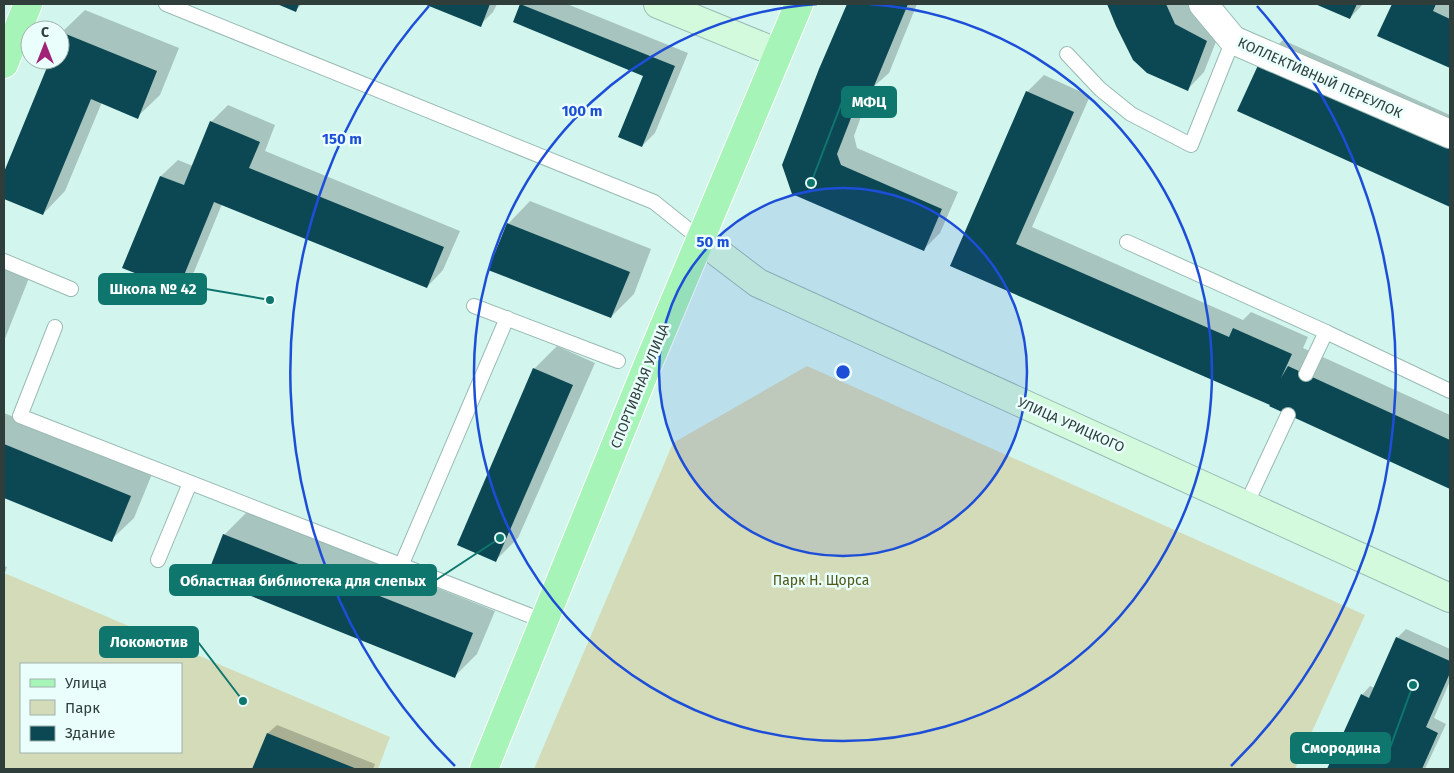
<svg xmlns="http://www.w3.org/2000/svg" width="1454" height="773" viewBox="0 0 1454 773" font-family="'Fira Sans',sans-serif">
	<rect width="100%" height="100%" fill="#d2f5ee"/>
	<g fill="#d4dbb8" fill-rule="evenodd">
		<path d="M807,366L1365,615L1295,769H534L673,443Z"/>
		<path d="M4,573L390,737L378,769H4ZM21,664H181V752H21Z"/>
	</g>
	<g fill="#0003">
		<path d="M280,4H302L296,10Z"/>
		<path d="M427,4H497L493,12L480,25Z"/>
		<path d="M522,4H567L688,53L655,133L642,146L645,75L514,22Z"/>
		<path d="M849,4H917L889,73L871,89L854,136L857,148L958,192L940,233L924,249L793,193L820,69Z"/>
		<path d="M1108,4H1190L1223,24L1204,72L1188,89L1117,26Z"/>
		<path d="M1318,4H1363L1350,18Z"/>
		<path d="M1393,4H1450V67L1379,35Z"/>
		<path d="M85,10L179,48L160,95L137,117L102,102L65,191L43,214L4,198V175L51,60H60V38L62,32Z"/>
		<path d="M1283,40L1450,115V206L1239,110L1261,62Z"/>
		<path d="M1044,75L1090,96L1032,227L1243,320L1251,312L1308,337L1303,348L1450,415V487L1271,406L1272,404L952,265L1027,92Z"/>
		<path d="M228,105L275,125L265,151L460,231L443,270L427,287L222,204L194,272L178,289L161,176L178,160L193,166L211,122Z"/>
		<path d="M530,201L651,249L634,294L611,317L508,224Z"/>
		<path d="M4,260L31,273L4,341Z"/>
		<path d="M557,346L595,363L518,538L496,560L534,369Z"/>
		<path d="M4,413L152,474L134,518L111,540L4,496Z"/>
		<path d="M247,512L495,611L477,654L455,676L224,535Z"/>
		<path d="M4,566L7,567L4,575Z"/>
		<path d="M1406,629L1450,649V681L1434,718L1446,724L1425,769H1328L1362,695L1370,686L1375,688L1397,638Z"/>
		<path d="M277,725L375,764L373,769H254L268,733Z"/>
	</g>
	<g fill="#0c4853">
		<path d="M277,4H299L296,12Z"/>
		<path d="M424,4H490L481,27Z"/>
		<path d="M520,4L675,66L642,147L618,137L643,76L513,22Z"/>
		<path d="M847,4H908L872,91L863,87L837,154L841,165L942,209L924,251L792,194L782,165L819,69Z"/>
		<path d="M1107,4H1166L1175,24L1207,41L1188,91L1147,73L1133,60L1116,26Z"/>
		<path d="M1315,4H1357L1350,19Z"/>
		<path d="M1392,4H1436L1433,11L1450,19V68L1377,36Z"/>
		<path d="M61,32L157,71L138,119L91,99L43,215L4,199V172L50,60H60Z"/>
		<path d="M1260,61L1450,148V207L1237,111Z"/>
		<path d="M1026,91L1074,112L1016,244L1229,337L1233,328L1292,354L1281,378L1288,366L1450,440V489L1269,406L1270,405L950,266Z"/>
		<path d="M210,121L260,142L249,168L444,247L427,288L214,202L178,290L122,268L160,176L184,185Z"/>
		<path d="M507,223L630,272L611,318L488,270Z"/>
		<path d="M533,368L573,385L496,562L457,545Z"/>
		<path d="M4,444L131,496L112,542L4,498Z"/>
		<path d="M223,534L473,633L455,678L206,578Z"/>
		<path d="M1396,637L1450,661V673L1426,727L1438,733L1422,769H1327L1361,694L1369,698Z"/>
		<path d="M267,733L357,769H252Z"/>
	</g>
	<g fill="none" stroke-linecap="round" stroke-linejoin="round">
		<g stroke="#9abbb4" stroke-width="16">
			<g id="lane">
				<path d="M166,4L654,202L700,239"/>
				<path d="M1067,54L1100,89L1131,114L1191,145L1233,40"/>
				<path d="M1127,242L1326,332"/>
				<path d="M4,261L71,289"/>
				<path d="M474,306L618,361"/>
				<path d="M55,327L20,416L544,621"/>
				<path d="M1306,374L1326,332L1450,391"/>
				<path d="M1246,505L1288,415"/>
				<path d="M158,560L190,483"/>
				<path d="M401,566L507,318"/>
			</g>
		</g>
		<g stroke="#9abbb4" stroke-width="30">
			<path id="street" d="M1203,4L1233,40L1450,134"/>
		</g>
		<g stroke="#9abbb4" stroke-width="30">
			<g id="secondary">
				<path d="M658,4L778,53"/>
				<path d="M700,239L758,283L1450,598"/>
			</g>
		</g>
		<g stroke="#fff" stroke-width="30">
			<g id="primary">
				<path d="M4,64L28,4"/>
				<path d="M484,769L646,369L799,4"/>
			</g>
		</g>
		<use href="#lane" stroke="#fff" stroke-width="14"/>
		<use href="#street" stroke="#fff" stroke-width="28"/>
		<use href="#secondary" stroke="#d3fadc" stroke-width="28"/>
		<use href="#primary" stroke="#a6f4b8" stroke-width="28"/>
	</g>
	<circle cx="843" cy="372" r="184" fill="#1d4ed8" fill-opacity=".12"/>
	<g fill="none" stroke="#1d4ed8" stroke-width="2.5">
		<circle cx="843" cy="372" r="184"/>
		<path d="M869 4A369 369 0 1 1 817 4"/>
		<path d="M455 766A553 553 0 0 1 429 6M1257 6A553 553 0 0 1 1231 766"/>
	</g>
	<g text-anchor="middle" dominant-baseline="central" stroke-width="5" stroke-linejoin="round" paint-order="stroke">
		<g font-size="14" fill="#303e3b" stroke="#eafffb">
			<text transform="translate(1320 78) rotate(24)">КОЛЛЕКТИВНЫЙ ПЕРЕУЛОК</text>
			<text transform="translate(640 386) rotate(-68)">СПОРТИВНАЯ УЛИЦА</text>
			<text transform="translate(1071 425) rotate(24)">УЛИЦА УРИЦКОГО</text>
		</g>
		<g font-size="14" fill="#4f5719" stroke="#eafffb">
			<text x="821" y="580">Парк Н. Щорса</text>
		</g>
	</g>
	<circle cx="843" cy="372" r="8" fill="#1d4ed8" stroke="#eafffb" stroke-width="2.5"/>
	<g font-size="15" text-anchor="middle" font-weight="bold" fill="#1d4ed8" stroke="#eafffb" stroke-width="5" stroke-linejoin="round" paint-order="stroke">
		<text x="582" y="116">100 m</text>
		<text x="342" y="144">150 m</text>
		<text x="713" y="247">50 m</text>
	</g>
	<path fill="none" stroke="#0f766e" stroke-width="2" d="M811 183L842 102M270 300L206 289M500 538L436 580M243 701L198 642M1413 685L1390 748"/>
	<g fill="#0f766e" stroke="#eafffb" stroke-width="2">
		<circle cx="811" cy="183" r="5"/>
		<circle cx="270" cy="300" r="5"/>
		<circle cx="500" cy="538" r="5"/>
		<circle cx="243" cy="701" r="5"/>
		<circle cx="1413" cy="685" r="5"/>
	</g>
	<g fill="#0f766e" stroke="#0f766e" stroke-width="2">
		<rect x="842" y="87" width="54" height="30" rx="5"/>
		<rect x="99" y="274" width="107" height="30" rx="5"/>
		<rect x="170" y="565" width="266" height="30" rx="5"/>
		<rect x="100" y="627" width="98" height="30" rx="5"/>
		<rect x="1291" y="733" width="99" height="30" rx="5"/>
	</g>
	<g font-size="15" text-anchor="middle" font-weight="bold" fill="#fff">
		<text x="869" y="107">МФЦ</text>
		<text x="153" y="294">Школа № 42</text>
		<text x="303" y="586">Областная библиотека для слепых</text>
		<text x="149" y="647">Локомотив</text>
		<text x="1341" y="753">Смородина</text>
	</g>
	<rect width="1454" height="773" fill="none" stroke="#303e3b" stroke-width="10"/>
	<rect x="20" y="663" width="162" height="90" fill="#eafffb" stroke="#a0b2ae"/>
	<rect x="30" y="679" width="25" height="8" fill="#a6f4b8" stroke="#a0b2ae"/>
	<text x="65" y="688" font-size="15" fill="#303e3b">Улица</text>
	<rect x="30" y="700" width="25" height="15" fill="#d4dbb8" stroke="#a0b2ae"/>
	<text x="65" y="713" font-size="15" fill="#303e3b">Парк</text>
	<rect x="30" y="726" width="25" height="15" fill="#0c4853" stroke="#a0b2ae"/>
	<text x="65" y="738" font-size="15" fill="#303e3b">Здание</text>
	<g transform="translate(45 45)"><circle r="24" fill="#eafffb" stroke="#a0b2ae"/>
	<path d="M0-4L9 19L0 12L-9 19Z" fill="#a02378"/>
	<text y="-8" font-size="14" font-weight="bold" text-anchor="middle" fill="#303e3b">С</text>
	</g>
</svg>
